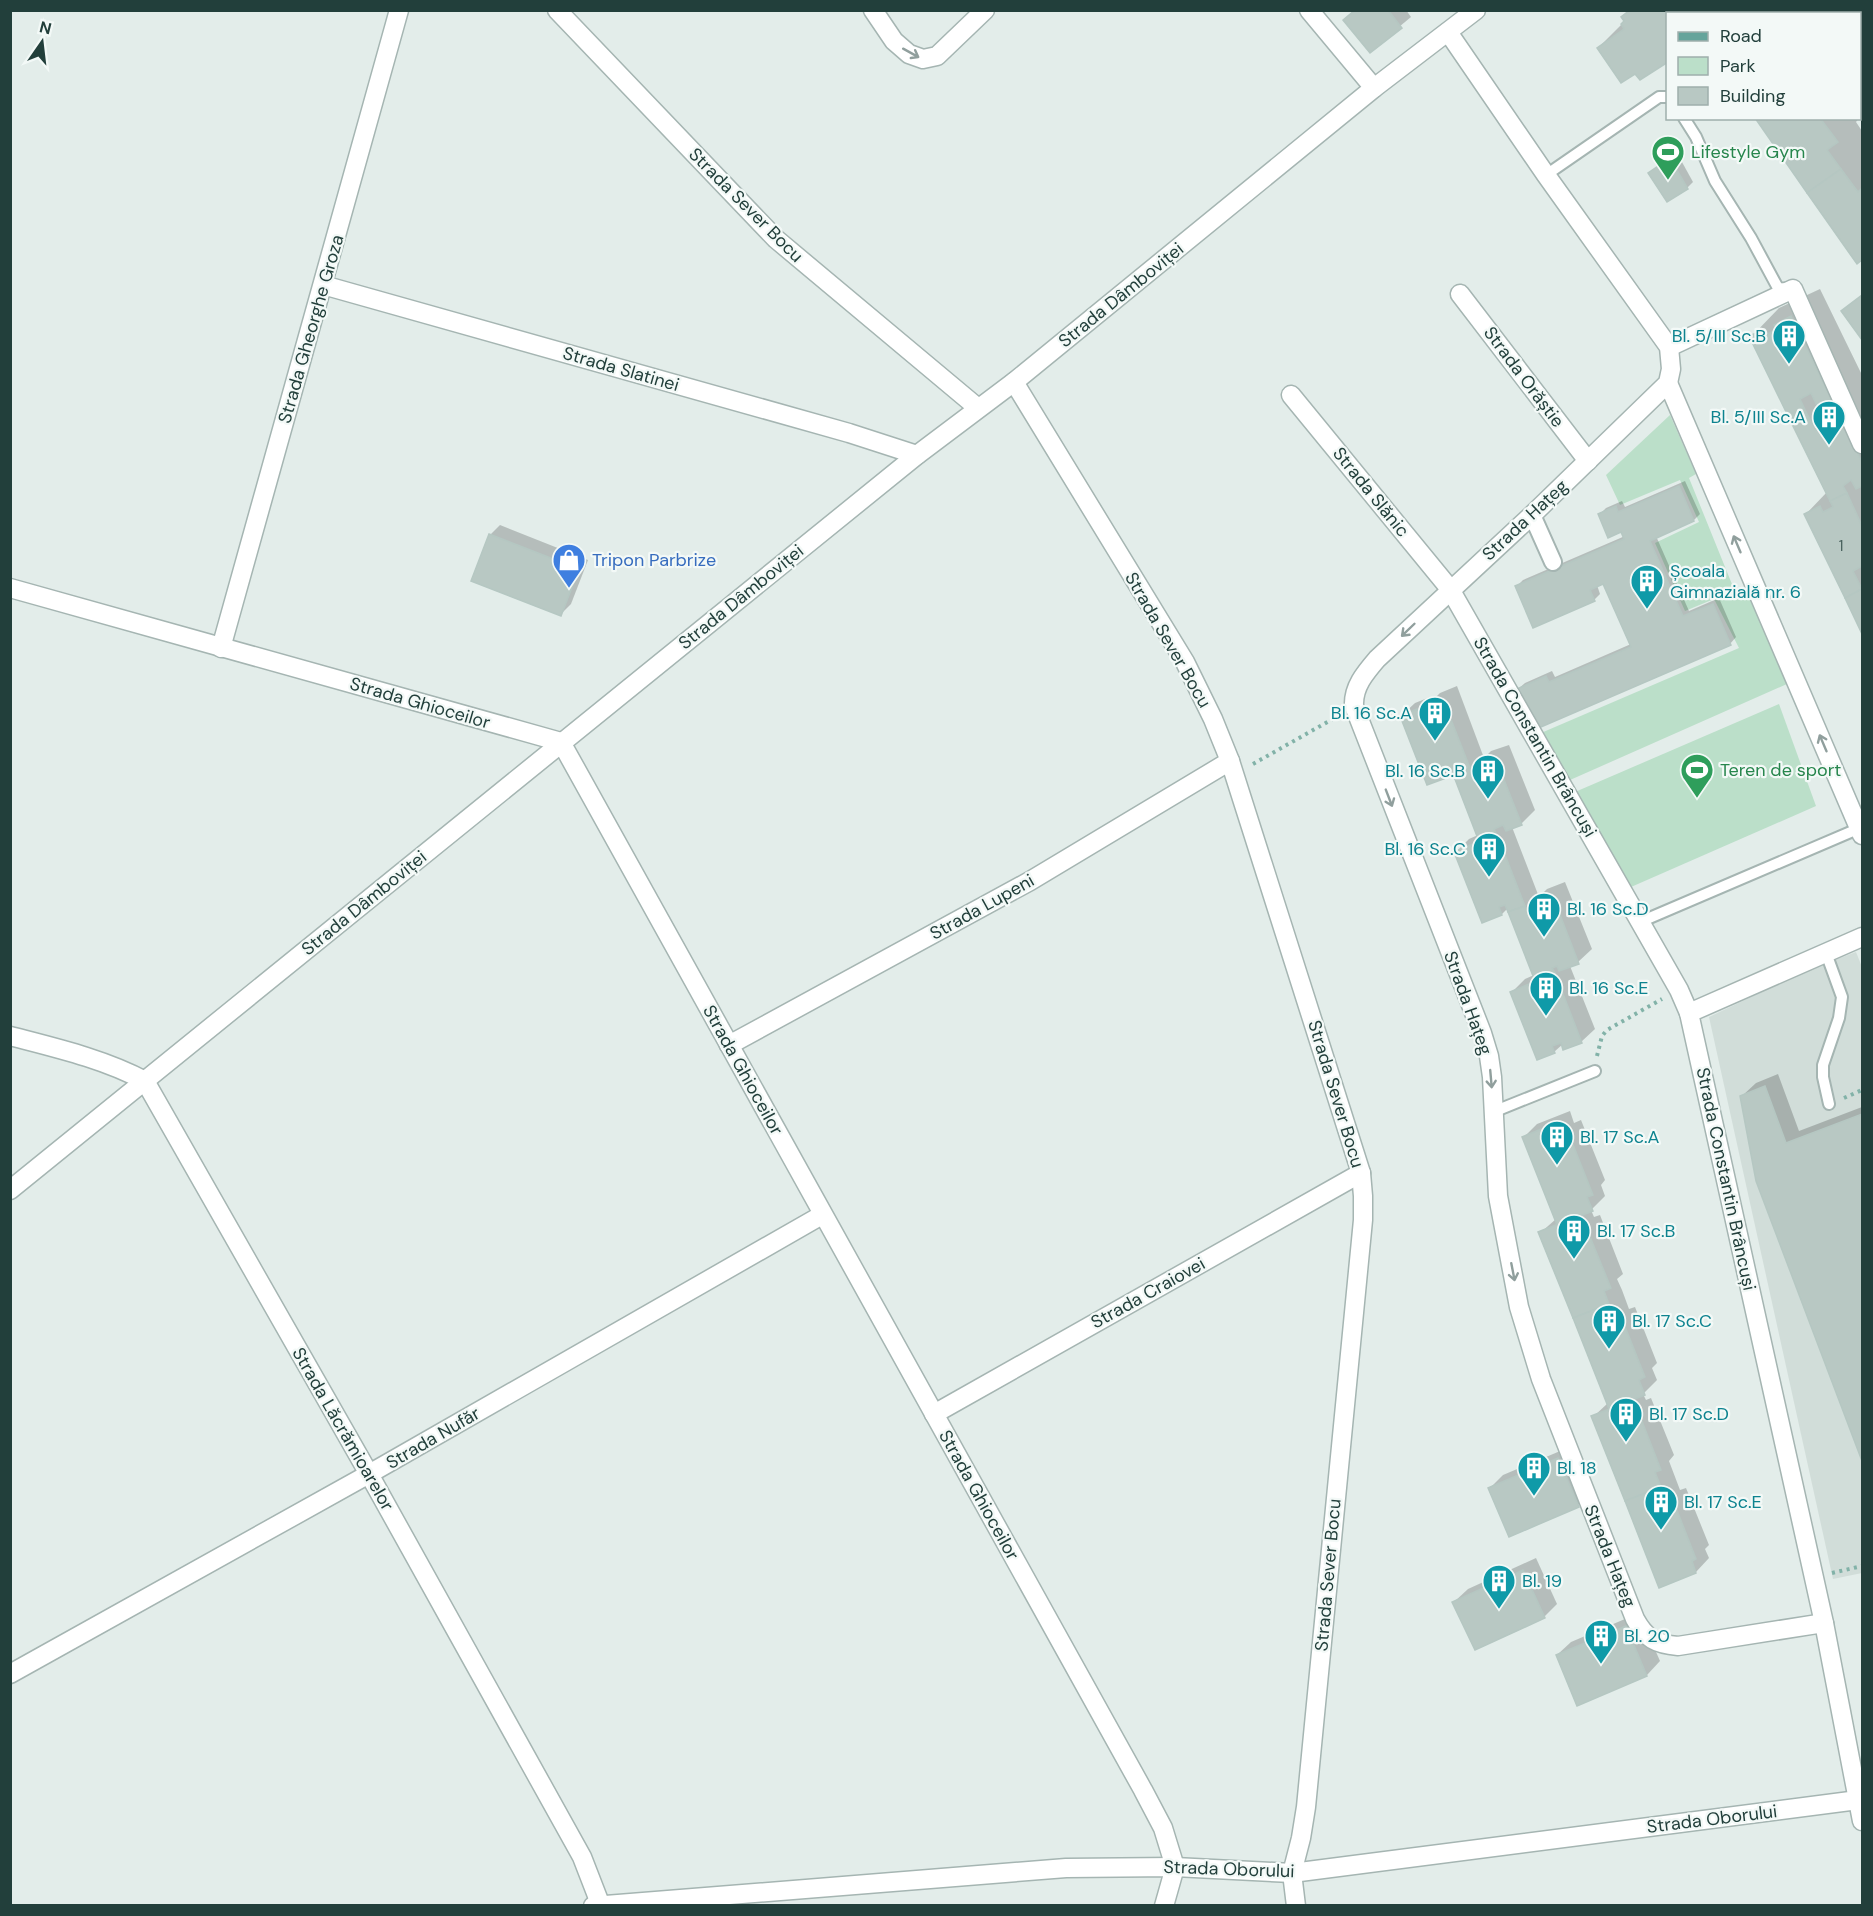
<svg xmlns="http://www.w3.org/2000/svg" width="1873" height="1916" viewBox="0 0 1873 1916" font-family="'DM Sans',sans-serif">
	<rect width="100%" height="100%" fill="#e3edea"/>
	<path fill="#d1ddd9" d="M1856,952L1862,967V1573L1833,1579L1709,1017L1808,970Z"/>
	<g fill="#bbdfc9">
		<path d="M1670,415L1696,474L1689,478L1738,599L1748,595L1787,684L1570,780L1541,733L1739,648L1714,599L1685,611L1655,543L1699,522L1680,480L1620,505L1606,475Z"/>
		<path d="M1779,704L1816,806L1631,887L1575,792Z"/>
	</g>
	<g fill="#0003">
		<path d="M1406,10L1411,17L1370,51L1355,11Z"/>
		<path d="M1629,10H1783L1794,14H1668L1636,72L1598,48L1625,21L1622,17Z"/>
		<path d="M1757,118H1859L1856,122L1862,131V258L1857,262Z"/>
		<path d="M1677,153L1693,182L1687,188L1649,173Z"/>
		<path d="M1820,289L1862,375V630L1806,514L1827,492L1751,337L1779,308Z"/>
		<path d="M1862,295V338L1843,311Z"/>
		<path d="M1685,481L1700,514L1694,520L1656,536L1689,611L1719,598L1736,637L1730,644L1518,689L1525,683L1552,671L1555,677L1631,644L1604,582L1597,585L1600,594L1594,600L1517,586L1523,580L1625,536L1622,530L1600,514L1606,508L1622,501L1625,507Z"/>
		<path d="M500,525L588,560L571,604L561,614L490,535Z"/>
		<path d="M1457,686L1484,758L1491,751L1509,745L1535,810L1521,824L1512,827L1539,897L1547,889L1565,882L1592,949L1578,962L1570,966L1595,1029L1581,1042L1563,1044L1554,1052L1512,992L1525,979L1534,975L1508,908L1502,914L1456,852L1469,839L1478,835L1452,769L1445,776L1401,716L1415,703L1430,697L1432,701L1440,693Z"/>
		<path d="M1778,1074L1799,1131L1862,1107V1457L1757,1180L1742,1096L1756,1083Z"/>
		<path d="M1570,1111L1574,1123L1581,1120L1605,1180L1601,1185L1605,1196L1591,1210L1594,1217L1600,1215L1623,1274L1617,1279L1622,1290L1629,1309L1635,1307L1657,1363L1652,1368L1657,1380L1643,1394L1646,1400L1651,1398L1674,1455L1669,1461L1680,1490L1686,1488L1709,1545L1705,1549L1709,1558L1696,1572L1593,1417L1608,1403L1540,1233L1556,1219L1524,1137L1537,1124Z"/>
		<path d="M1572,1446L1592,1492L1578,1505L1490,1488L1503,1475Z"/>
		<path d="M1536,1558L1557,1604L1544,1617L1454,1602L1468,1589Z"/>
		<path d="M1639,1613L1660,1661L1647,1675L1578,1704L1557,1655L1571,1642Z"/>
	</g>
	<g fill="#b8c8c3" stroke="#b5c7c2" stroke-width="1.5">
		<path d="M1388,10L1402,28L1370,53L1343,20L1355,10Z"/>
		<path d="M1630,10H1728L1730,14H1668V62L1640,80L1635,74L1621,83L1597,48L1624,29L1621,24L1624,21L1621,17Z"/>
		<path d="M1755,118H1820L1838,142L1827,150L1841,169L1807,193Z"/>
		<path d="M1670,158L1688,189L1667,202L1648,173Z"/>
		<path d="M1841,169L1858,192L1862,188V260L1857,264L1807,193Z"/>
		<path d="M1862,295V340L1841,311Z"/>
		<path d="M1791,316L1832,401L1818,408L1811,393L1800,399L1806,412L1790,420L1749,336L1765,329L1767,334L1777,330L1774,325Z"/>
		<path d="M1832,401L1862,462V486L1856,489L1851,480L1843,486L1847,493L1830,501L1790,420L1806,412L1816,430L1827,425L1818,408Z"/>
		<path d="M1679,486L1694,521L1650,541L1683,616L1713,604L1731,645L1534,730L1517,689L1546,676L1549,682L1631,647L1603,584L1590,590L1595,601L1533,628L1515,586L1624,539L1621,532L1608,538L1598,514L1616,506L1618,512Z"/>
		<path d="M1847,493L1862,526V566L1853,571L1862,589L1845,598L1804,514L1820,506L1823,512L1833,507L1830,501Z"/>
		<path d="M489,534L579,569L561,616L471,581Z"/>
		<path d="M1862,589V634L1845,598Z"/>
		<path d="M1443,699L1470,768L1453,774L1450,767L1443,770L1446,778L1427,785L1400,716L1417,709L1419,715L1427,712L1425,706Z"/>
		<path d="M1495,757L1522,825L1506,831L1503,825L1494,829L1498,837L1480,844L1453,774L1470,768L1471,771L1478,769L1476,764Z"/>
		<path d="M1498,837L1525,906L1508,912L1505,905L1499,907L1502,915L1482,923L1454,852L1473,844L1476,851L1482,849L1480,844Z"/>
		<path d="M1552,894L1579,964L1559,971L1557,966L1552,968L1555,973L1535,981L1508,912L1525,906L1527,913L1535,910L1532,902Z"/>
		<path d="M1555,973L1582,1043L1563,1050L1561,1043L1552,1046L1555,1053L1537,1060L1510,992L1529,984L1531,991L1538,988L1535,981Z"/>
		<path d="M1765,1086L1786,1143L1862,1114V1461L1756,1181L1740,1096Z"/>
		<path d="M1556,1123L1561,1135L1568,1132L1593,1195L1587,1197L1593,1211L1557,1225L1522,1137Z"/>
		<path d="M1576,1217L1580,1230L1586,1227L1611,1288L1604,1291L1609,1304L1573,1318L1538,1232Z"/>
		<path d="M1609,1304L1616,1322L1622,1319L1645,1377L1639,1380L1645,1395L1609,1409L1573,1318Z"/>
		<path d="M1628,1402L1633,1413L1638,1411L1661,1470L1655,1472L1661,1487L1625,1501L1591,1416Z"/>
		<path d="M1558,1458L1579,1507L1509,1537L1488,1488Z"/>
		<path d="M1661,1487L1667,1503L1673,1500L1696,1559L1692,1561L1696,1573L1659,1588L1625,1501Z"/>
		<path d="M1523,1570L1545,1618L1475,1650L1452,1602Z"/>
		<path d="M1626,1626L1647,1676L1577,1706L1556,1655Z"/>
	</g>
	<g fill="none" stroke-linecap="round" stroke-linejoin="round">
		<g stroke="#a5b5b2" stroke-width="14">
			<g id="service">
				<path d="M1684,118L1696,137L1715,181L1751,238L1778,288L1791,289"/>
				<path d="M1546,175L1659,97H1668"/>
				<path d="M1640,922L1860,828"/>
				<path d="M1826,953L1842,997L1839,1018L1823,1065V1077L1829,1104"/>
				<path d="M1493,1112L1595,1071"/>
			</g>
		</g>
		<g stroke="#a5b5b2" stroke-width="20">
			<path id="pedestrian" d="M1532,515L1553,562"/>
		</g>
		<g stroke="#a5b5b2" stroke-width="21">
			<g id="minor">
				<path d="M557,10L776,239L978,408"/>
				<path d="M873,10L894,41L909,54L923,59L937,56L985,10"/>
				<path d="M1309,10L1374,88"/>
				<path d="M1448,32L1546,175L1669,347L1671,369L1668,383L1532,515L1377,659C1365,673 1353,687 1354,706L1482,1033L1489,1056L1492,1077L1498,1196L1519,1307L1541,1379L1635,1619C1646,1639 1656,1644 1678,1646L1824,1623"/>
				<path d="M323,285L849,433L917,455"/>
				<path d="M1460,294L1588,461"/>
				<path d="M1669,347L1793,289L1862,444"/>
				<path d="M1014,382L1185,662L1213,719L1230,761L1361,1173L1363,1196V1220L1306,1807L1301,1838L1292,1873L1296,1906"/>
				<path d="M1668,383L1862,835"/>
				<path d="M1291,395L1450,589L1679,990L1689,1013"/>
				<path d="M221,648L399,10"/>
				<path d="M561,742L1143,1790L1163,1828L1175,1867L1164,1906"/>
				<path d="M10,1036C56,1048 104,1059 145,1081L369,1474L582,1857L601,1906"/>
				<path d="M729,1045L1030,881L1230,761"/>
				<path d="M934,1414L1361,1173"/>
				<path d="M10,1674L369,1474L822,1215"/>
			</g>
		</g>
		<g stroke="#a5b5b2" stroke-width="21">
			<g id="tertiary">
				<path d="M10,588L561,742"/>
				<path d="M1862,937L1689,1013L1824,1623L1862,1821"/>
				<path d="M10,1190L917,455L1014,382L1374,88L1476,10"/>
				<path d="M593,1906L1066,1868L1175,1867L1292,1873L1858,1800"/>
			</g>
		</g>
		<g stroke="#c1c9c8" stroke-width="21">
			<g id="primary">
				<path d="M1790,10L1792,14"/>
				<path d="M1860,104L1862,108"/>
			</g>
		</g>
		<g stroke="#82b2a8" stroke-width="4" stroke-dasharray="3 4.5" stroke-linecap="butt">
			<path d="M1253,764L1338,716"/>
			<path d="M1597,1056L1602,1036L1607,1030L1662,999"/>
			<path d="M1844,1098L1862,1090"/>
			<path d="M1832,1573L1862,1566"/>
		</g>
		<use href="#service" stroke="#fff" stroke-width="10"/>
		<use href="#pedestrian" stroke="#fff" stroke-width="16"/>
		<use href="#minor" stroke="#fff" stroke-width="18"/>
		<use href="#tertiary" stroke="#fff" stroke-width="18"/>
		<use href="#primary" stroke="#65a49b" stroke-width="18"/>
		<g stroke="#5c7b76" stroke-width="1.5">
			<path d="M1831,10L1833,14"/>
			<path d="M1849,10L1851,14"/>
			<path d="M1860,26L1862,31"/>
			<path d="M1860,54L1862,58"/>
		</g>
	</g>
	<defs><path id="oneway-shaft" d="M-6 0H5M1.5-3L5.5 0L1.5 3" fill="none" stroke-width="1.6" stroke-linecap="round" stroke-linejoin="round" transform="scale(1.5)"/></defs>
	<g stroke="#909f9d">
		<use href="#oneway-shaft" transform="translate(911 53) rotate(29)"/>
		<use href="#oneway-shaft" transform="translate(1737 544) rotate(-113)"/>
		<use href="#oneway-shaft" transform="translate(1408 630) rotate(136)"/>
		<use href="#oneway-shaft" transform="translate(1823 743) rotate(-113)"/>
		<use href="#oneway-shaft" transform="translate(1389 798) rotate(69)"/>
		<use href="#oneway-shaft" transform="translate(1491 1079) rotate(85)"/>
		<use href="#oneway-shaft" transform="translate(1513 1272) rotate(79)"/>
	</g>
	<defs>
		<g id="stadium-pin" transform="scale(1.725)"><path d="M0 17L-7.5 6A9.5 9.5 0 1 1 7.5 6Z" fill="#2e9e5b" stroke="#f3f9f7"/><path d="M0-5a6.5 5 0 1 0 0 10a6.5 5 0 1 0 0-10ZM-3.5-1.8h7v3.6h-7Z" fill="#fff"/></g>
		<g id="building-pin" transform="scale(1.725)"><path d="M0 17L-7.5 6A9.5 9.5 0 1 1 7.5 6Z" fill="#0f9aa8" stroke="#f3f9f7"/><path d="M-4-6H4V6H1V3H-1V6H-4ZM-2.5-4.3h1.7v1.8h-1.7ZM.8-4.3h1.7v1.8H.8ZM-2.5-1h1.7V.8h-1.7ZM.8-1h1.7V.8H.8Z" fill="#fff"/></g>
		<g id="shop-pin" transform="scale(1.725)"><path d="M0 17L-7.5 6A9.5 9.5 0 1 1 7.5 6Z" fill="#3f7fe0" stroke="#f3f9f7"/><path d="M-5-2.5h2.3a2.7 3.5 0 0 1 5.4 0H5L5.5 6h-11ZM-1.5-2.5h3a1.5 2.3 0 0 0-3 0Z" fill="#fff"/></g>
	</defs>
	<g fill-rule="evenodd">
		<use href="#stadium-pin" x="1668" y="152"/>
		<use href="#building-pin" x="1789" y="336"/>
		<use href="#building-pin" x="1829" y="417"/>
		<use href="#shop-pin" x="569" y="560"/>
		<use href="#building-pin" x="1647" y="581"/>
		<use href="#building-pin" x="1435" y="713"/>
		<use href="#stadium-pin" x="1697" y="770"/>
		<use href="#building-pin" x="1488" y="771"/>
		<use href="#building-pin" x="1489" y="849"/>
		<use href="#building-pin" x="1544" y="909"/>
		<use href="#building-pin" x="1546" y="988"/>
		<use href="#building-pin" x="1557" y="1137"/>
		<use href="#building-pin" x="1574" y="1231"/>
		<use href="#building-pin" x="1609" y="1321"/>
		<use href="#building-pin" x="1626" y="1414"/>
		<use href="#building-pin" x="1534" y="1468"/>
		<use href="#building-pin" x="1661" y="1502"/>
		<use href="#building-pin" x="1499" y="1581"/>
		<use href="#building-pin" x="1601" y="1636"/>
	</g>
	<g text-anchor="middle" dominant-baseline="central" stroke-width="4.5" stroke-linejoin="round" paint-order="stroke">
		<g font-size="15" fill="#48615d">
			<text x="1841" y="546">1</text>
		</g>
		<g font-size="18" fill="#27864d" stroke="#f3f9f7" text-anchor="start">
			<text x="1691" y="152">Lifestyle Gym</text>
			<text x="1720" y="770">Teren de sport</text>
		</g>
		<g font-size="18" fill="#223f3b" stroke="#f3f9f7">
			<text transform="translate(746 205) rotate(45)">Strada Sever Bocu</text>
			<text transform="translate(1121 295) rotate(-39)">Strada Dâmboviței</text>
			<text transform="translate(311 329) rotate(-74)">Strada Gheorghe Groza</text>
			<text transform="translate(621 369) rotate(16)">Strada Slatinei</text>
			<text transform="translate(1524 377) rotate(53)">Strada Orăștie</text>
			<text transform="translate(1371 492) rotate(51)">Strada Slănic</text>
			<text transform="translate(1525 520) rotate(-43)">Strada Hațeg</text>
			<text transform="translate(741 597) rotate(-39)">Strada Dâmboviței</text>
			<text transform="translate(1168 640) rotate(60)">Strada Sever Bocu</text>
			<text transform="translate(420 703) rotate(16)">Strada Ghioceilor</text>
			<text transform="translate(1535 737) rotate(60)">Strada Constantin Brâncuși</text>
			<text transform="translate(364 903) rotate(-39)">Strada Dâmboviței</text>
			<text transform="translate(982 907) rotate(-29)">Strada Lupeni</text>
			<text transform="translate(1468 1003) rotate(70)">Strada Hațeg</text>
			<text transform="translate(743 1070) rotate(61)">Strada Ghioceilor</text>
			<text transform="translate(1336 1094) rotate(73)">Strada Sever Bocu</text>
			<text transform="translate(1726 1179) rotate(78)">Strada Constantin Brâncuși</text>
			<text transform="translate(1148 1293) rotate(-29)">Strada Craiovei</text>
			<text transform="translate(343 1429) rotate(60)">Strada Lăcrămioarelor</text>
			<text transform="translate(433 1438) rotate(-30)">Strada Nufăr</text>
			<text transform="translate(979 1495) rotate(61)">Strada Ghioceilor</text>
			<text transform="translate(1610 1556) rotate(68)">Strada Hațeg</text>
			<text transform="translate(1328 1575) rotate(-85)">Strada Sever Bocu</text>
			<text transform="translate(1712 1819) rotate(-7)">Strada Oborului</text>
			<text transform="translate(1229 1869) rotate(2)">Strada Oborului</text>
		</g>
		<g font-size="18" fill="#0d838f" stroke="#f3f9f7" text-anchor="start">
			<text x="1766" y="336" text-anchor="end">Bl. 5/III Sc.B</text>
			<text x="1806" y="417" text-anchor="end">Bl. 5/III Sc.A</text>
			<text x="1670" y="571">Școala<tspan x="1670" dy="21">Gimnazială nr. 6</tspan></text>
			<text x="1412" y="713" text-anchor="end">Bl. 16 Sc.A</text>
			<text x="1465" y="771" text-anchor="end">Bl. 16 Sc.B</text>
			<text x="1466" y="849" text-anchor="end">Bl. 16 Sc.C</text>
			<text x="1567" y="909">Bl. 16 Sc.D</text>
			<text x="1569" y="988">Bl. 16 Sc.E</text>
			<text x="1580" y="1137">Bl. 17 Sc.A</text>
			<text x="1597" y="1231">Bl. 17 Sc.B</text>
			<text x="1632" y="1321">Bl. 17 Sc.C</text>
			<text x="1649" y="1414">Bl. 17 Sc.D</text>
			<text x="1557" y="1468">Bl. 18</text>
			<text x="1684" y="1502">Bl. 17 Sc.E</text>
			<text x="1522" y="1581">Bl. 19</text>
			<text x="1624" y="1636">Bl. 20</text>
		</g>
		<g font-size="18" fill="#366cbe" stroke="#f3f9f7" text-anchor="start">
			<text x="592" y="560">Tripon Parbrize</text>
		</g>
	</g>
	<rect width="1873" height="1916" fill="none" stroke="#223f3b" stroke-width="24"/>
	<rect x="1666" y="12" width="195" height="108" fill="#f3f9f7" stroke="#9fafac" stroke-width="1.5"/>
	<rect x="1678" y="32" width="30" height="9" fill="#65a49b" stroke="#9fafac" stroke-width="1.5"/>
	<text x="1720" y="42" font-size="18" fill="#223f3b">Road</text>
	<rect x="1678" y="57" width="30" height="18" fill="#bbdfc9" stroke="#9fafac" stroke-width="1.5"/>
	<text x="1720" y="72" font-size="18" fill="#223f3b">Park</text>
	<rect x="1678" y="87" width="30" height="18" fill="#b8c8c3" stroke="#9fafac" stroke-width="1.5"/>
	<text x="1720" y="102" font-size="18" fill="#223f3b">Building</text>
	<g transform="translate(42 42) rotate(14)" stroke="#f3f9f7" stroke-width="4.5" paint-order="stroke">
	<path d="M0-4.5L10 22L0 15L-10 22Z" fill="#223f3b"/>
	<text y="-9" font-size="16" font-weight="bold" text-anchor="middle" fill="#223f3b">N</text>
	</g>
</svg>
